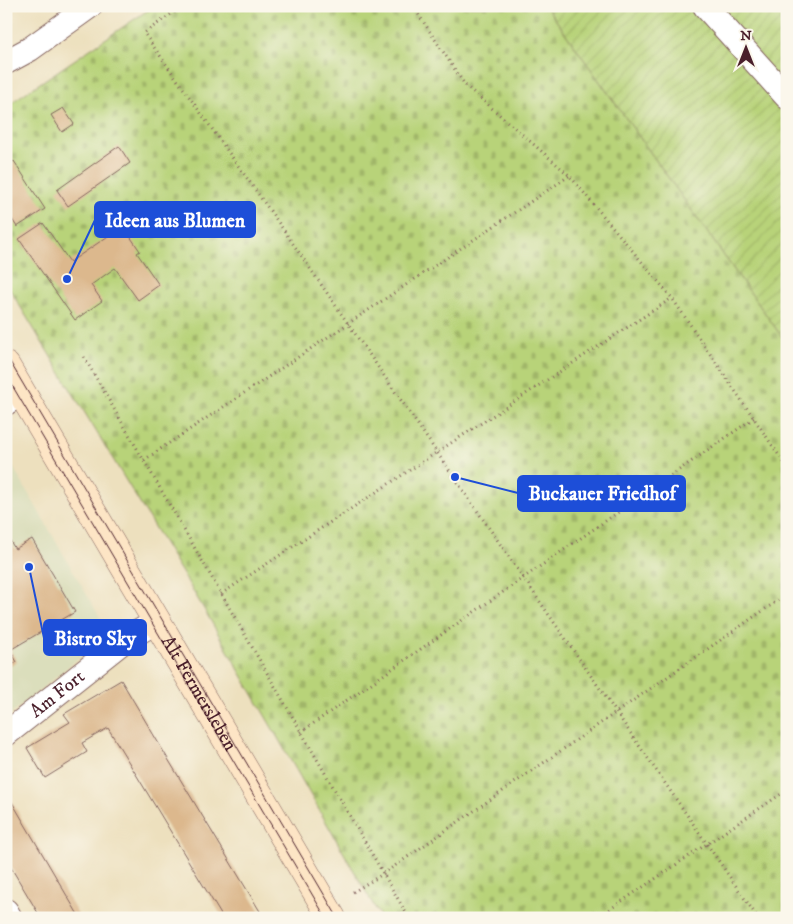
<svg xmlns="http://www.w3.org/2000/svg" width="793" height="924" viewBox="0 0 793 924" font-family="'IM FELL DW Pica',serif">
	<defs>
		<pattern id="cemetery-stones" width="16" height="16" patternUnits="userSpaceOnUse" patternTransform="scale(1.25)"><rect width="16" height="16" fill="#b8d379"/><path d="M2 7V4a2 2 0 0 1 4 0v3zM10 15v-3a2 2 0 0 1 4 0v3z" fill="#a0b569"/></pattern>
		<pattern id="garden-furrows" width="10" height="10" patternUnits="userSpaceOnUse" patternTransform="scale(1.25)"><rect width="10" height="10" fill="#b8d379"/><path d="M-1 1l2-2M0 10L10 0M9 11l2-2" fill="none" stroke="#a0b569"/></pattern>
	</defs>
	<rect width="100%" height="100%" fill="#fbf7ec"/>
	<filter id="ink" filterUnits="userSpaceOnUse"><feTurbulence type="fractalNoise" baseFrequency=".02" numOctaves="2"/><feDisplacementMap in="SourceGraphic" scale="10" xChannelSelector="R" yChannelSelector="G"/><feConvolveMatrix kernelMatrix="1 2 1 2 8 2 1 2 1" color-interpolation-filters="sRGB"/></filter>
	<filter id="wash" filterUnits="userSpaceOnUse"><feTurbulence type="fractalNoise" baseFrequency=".0096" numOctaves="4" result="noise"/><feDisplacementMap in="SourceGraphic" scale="20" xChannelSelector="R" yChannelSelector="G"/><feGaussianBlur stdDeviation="1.12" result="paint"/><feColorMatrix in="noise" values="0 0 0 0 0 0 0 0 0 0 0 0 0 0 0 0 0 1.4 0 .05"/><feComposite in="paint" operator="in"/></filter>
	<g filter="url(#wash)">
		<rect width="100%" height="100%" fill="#ede0be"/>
		<path fill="#dbdebc" d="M6,455L109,633L6,718Z"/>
		<path fill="url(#cemetery-stones)" stroke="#817952" d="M154,6H546L787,344V918H381L204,609L6,283V106Z"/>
		<path fill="url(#garden-furrows)" stroke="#817952" d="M546,6H787V344Z"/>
		<g id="blocks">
			<g fill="#dcb88d">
				<path d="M63,108L74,124L62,132L51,115Z"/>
				<path d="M119,146L130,163L68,206L57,190Z"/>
				<path d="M14,161L45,209L17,227L6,210V166Z"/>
				<path d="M43,223L70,262L123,226L140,251L137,253L159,285L138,300L115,268L91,285L102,301L75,320L19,239Z"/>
				<path d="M6,534L15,549L32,539L75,612L10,650L17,662L6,668Z"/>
				<path d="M121,680L165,754L264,918H223L108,728L82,743L87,752L45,778L27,748L70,722L64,714Z"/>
				<path d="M6,792L80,918H41L6,859Z"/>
			</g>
		</g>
	</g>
	<g filter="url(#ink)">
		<use href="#blocks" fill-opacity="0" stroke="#83635e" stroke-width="1"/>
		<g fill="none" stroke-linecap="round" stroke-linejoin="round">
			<g stroke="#83635e" stroke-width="14">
				<path id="lane" d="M6,410L25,398"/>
			</g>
			<g stroke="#83635e" stroke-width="26">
				<g id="street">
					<path d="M705,6L787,97"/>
					<path d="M6,62L30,49L90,6"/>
					<path id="s1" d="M6,734L126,639L158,621"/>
					<path d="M6,911L10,918"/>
				</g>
			</g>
			<g stroke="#83635e" stroke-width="29">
				<g id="secondary">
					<path id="s2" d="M6,366L332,918"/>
				</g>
			</g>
			<g stroke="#83635e" stroke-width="3" stroke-dasharray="1 4" stroke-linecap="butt">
				<path d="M183,6L144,33L278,222L758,918"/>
				<path d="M413,6L465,85L569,175L672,298L787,467"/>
				<path d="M84,357L409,918"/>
				<path d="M144,460L569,176"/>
				<path d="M221,594L672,298"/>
				<path d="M301,732L754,418"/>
				<path d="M353,892L383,874L787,594"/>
				<path d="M597,918L787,790"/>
			</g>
			<use href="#lane" stroke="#fff" stroke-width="12"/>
			<use href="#street" stroke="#fff" stroke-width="24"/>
			<use href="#secondary" stroke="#fde5c5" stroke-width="28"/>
			<g stroke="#4a1f2b" stroke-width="1">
				<path d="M6,355L338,918"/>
				<path d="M6,375L326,918"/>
			</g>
		</g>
	</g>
	<g text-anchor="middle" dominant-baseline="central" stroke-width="5" stroke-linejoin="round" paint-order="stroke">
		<g font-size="19" fill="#4a1f2b" stroke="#fbf7ec">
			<text stroke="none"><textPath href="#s2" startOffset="380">Alt Fermersleben</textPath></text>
			<text stroke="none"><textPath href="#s1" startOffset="65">Am Fort</textPath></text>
		</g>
	</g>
	<path fill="none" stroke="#1d4ed8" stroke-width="2" d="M67 279L95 220M455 477L518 493M29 567L44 638"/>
	<g fill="#1d4ed8" stroke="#fbf7ec" stroke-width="2">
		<circle cx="67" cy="279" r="5"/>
		<circle cx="455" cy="477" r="5"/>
		<circle cx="29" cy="567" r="5"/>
	</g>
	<g fill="#1d4ed8" stroke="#1d4ed8" stroke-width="2">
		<rect x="95" y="202" width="160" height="35" rx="5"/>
		<rect x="518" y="476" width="167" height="35" rx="5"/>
		<rect x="44" y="620" width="102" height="35" rx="5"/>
	</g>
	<g font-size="20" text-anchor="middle" font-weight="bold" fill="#fff">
		<text x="175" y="227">Ideen aus Blumen</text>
		<text x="602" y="500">Buckauer Friedhof</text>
		<text x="95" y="645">Bistro Sky</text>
	</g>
	<rect width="793" height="924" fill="none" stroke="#fbf7ec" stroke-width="25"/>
	<g transform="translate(746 48)" stroke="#fbf7ec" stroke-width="4" paint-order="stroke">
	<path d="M0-4L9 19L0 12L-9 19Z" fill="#4a1f2b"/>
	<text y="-8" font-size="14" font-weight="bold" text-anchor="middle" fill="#4a1f2b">N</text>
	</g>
</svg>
